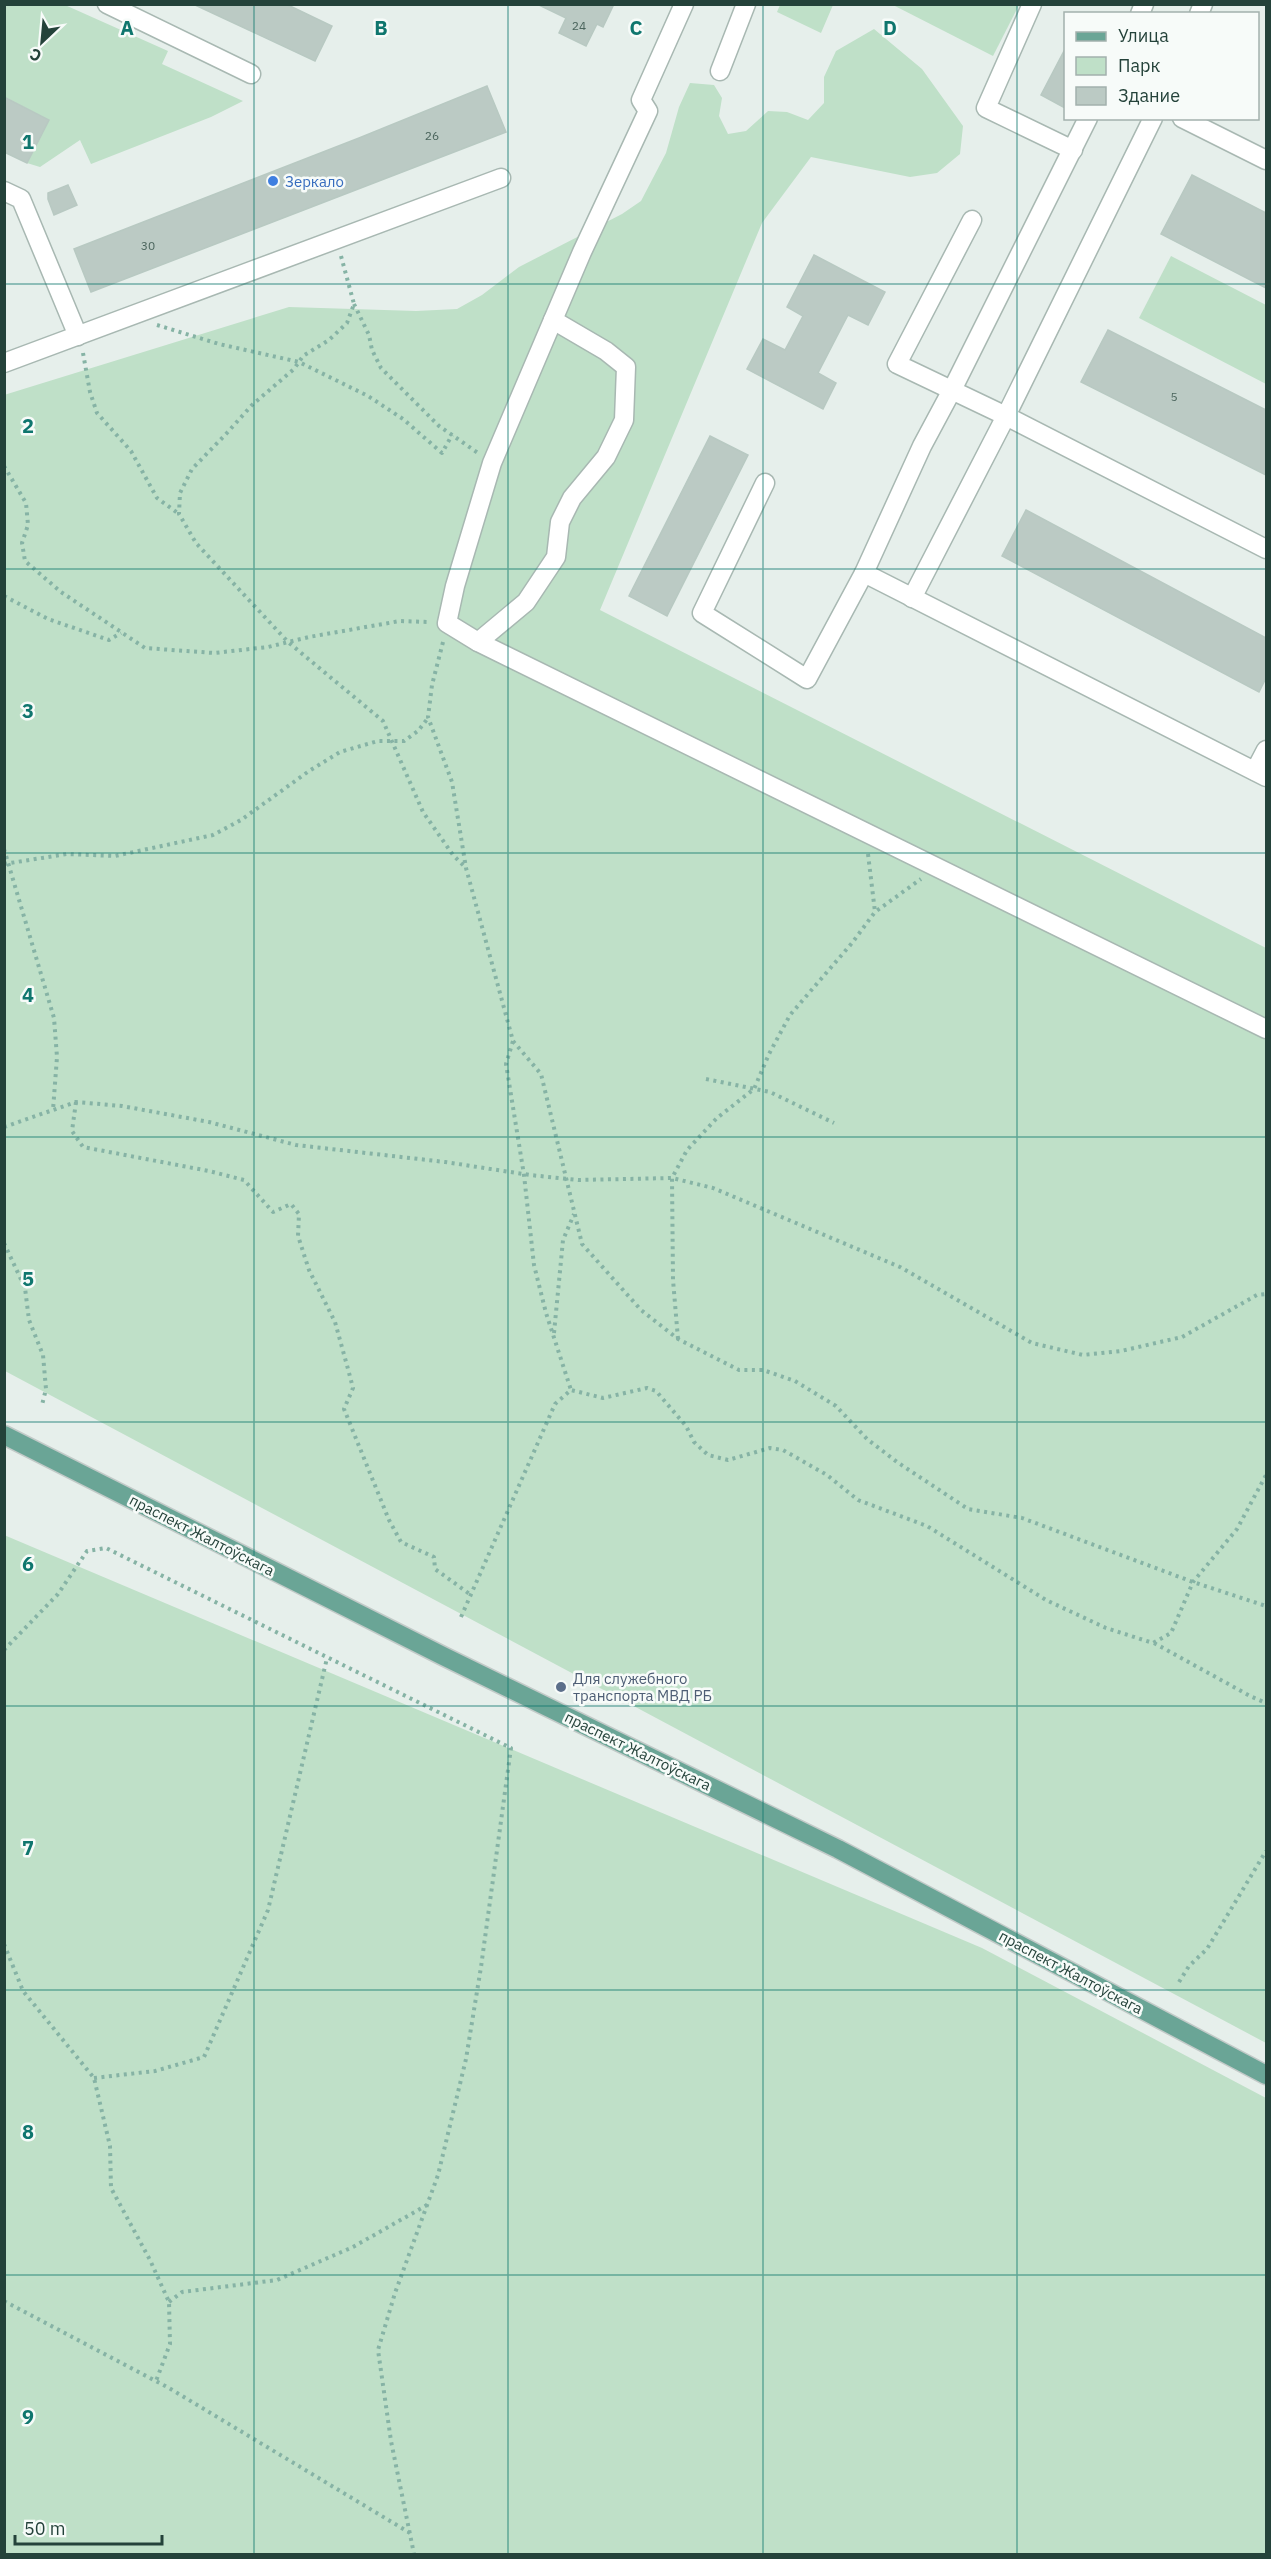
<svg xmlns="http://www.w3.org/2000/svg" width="1271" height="2559" viewBox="0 0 1271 2559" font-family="'IBM Plex Sans',sans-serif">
	<rect width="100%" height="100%" fill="#e6efeb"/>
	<g fill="#bfe0c8">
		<path d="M4,5H65L168,51L162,64L243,101L211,117L91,164L80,140L40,167L27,163L49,120L5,97Z"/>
		<path d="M780,5V4L833,5L821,33L777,12Z"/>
		<path d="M893,5H1019L993,56Z"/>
		<path d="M874,29L922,69L963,126L960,154L937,173L910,177L811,157L762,223L600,610L1266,948V2043L5,1371L4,395L289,307L416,311L457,309L482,295L519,267L622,214L641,201L666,153L679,107L690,83L714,85L722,98L719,116L728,134L746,131L768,111L787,112L808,120L824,103V77L836,51Z"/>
		<path d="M1171,256L1266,305V384L1139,318Z"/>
		<path d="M4,1535L982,1948L1266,2098V2554H5Z"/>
	</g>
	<g fill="#bbcac4" stroke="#b8c9c2" stroke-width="1.5">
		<path d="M193,4H286L332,26L315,61Z"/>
		<path d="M537,4H614L603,27L597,24L586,46L559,33L566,18Z"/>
		<path d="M1065,49V108L1041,95Z"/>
		<path d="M487,86L506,132L91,292L74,249L359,138Z"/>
		<path d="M4,97L49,120L27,163L4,152Z"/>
		<path d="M1192,175L1266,213V288L1161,234Z"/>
		<path d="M68,185L77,205L54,215L48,199V193Z"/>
		<path d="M814,255L885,292L868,325L848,315L818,373L836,383L823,409L747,369L763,339L785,350L803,316L787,307Z"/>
		<path d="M1108,330L1266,410V475L1081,382Z"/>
		<path d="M710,436L748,455L667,616L629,596Z"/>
		<path d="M1026,510L1266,638V678L1259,692L1002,556Z"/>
	</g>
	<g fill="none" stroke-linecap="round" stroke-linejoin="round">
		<g stroke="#a8b8b2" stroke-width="21">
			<g id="minor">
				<path d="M107,4L251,74"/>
				<path d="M684,4L641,100L648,111L582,252L492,463L455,586L447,623L478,642L1266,1029"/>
				<path d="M1032,4L986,108L1073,150"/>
				<path d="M1140,14L1144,4"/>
				<path d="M1199,14L1203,4"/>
				<path d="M720,71L746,4"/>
				<path d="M1088,118L952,390L922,446L864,573L1266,777"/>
				<path d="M1182,118L1266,160"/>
				<path d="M4,191L21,199L78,336"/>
				<path d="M972,220L897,364L1006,416L1266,549"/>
				<path d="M4,363L501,178"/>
				<path d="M765,483L702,613L807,679L864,573"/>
				<path d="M912,598L1006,416L1153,118"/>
				<path d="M478,642L526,602L556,557L560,522L572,498L606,457L624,420L626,367L606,351L553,320"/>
				<path d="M1255,771L1266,750"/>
			</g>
		</g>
		<g stroke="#c2cac8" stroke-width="21">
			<path id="major" d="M4,1435L443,1656L838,1849L1266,2075"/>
		</g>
		<g stroke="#86b3a5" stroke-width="4" stroke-dasharray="3 4.5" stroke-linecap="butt">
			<path d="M341,256L354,304L347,323L329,340L303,356L294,369L252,405L226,434L192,469L180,493L179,514L196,543L288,642L383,721L423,812L453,855L465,867"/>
			<path d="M354,304L369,335L372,350L381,368L439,426L478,453"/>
			<path d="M157,325L219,344L299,362L368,396L403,419L442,453L452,435"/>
			<path d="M83,353L90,392L97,413L131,451L157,498L179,514"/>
			<path d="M4,466L26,503L28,525L22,543L25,561L61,592L145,648L214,653L268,647L309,637L400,621L430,622"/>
			<path d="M4,596L48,619L109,640L121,633"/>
			<path d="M443,642L432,685L428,717L452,782L466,868L513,1041L506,1064L524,1175L534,1265L546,1313L571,1390"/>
			<path d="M4,849L54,1018L57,1057L53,1110"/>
			<path d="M868,854L875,912"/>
			<path d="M4,864L67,854L115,856L213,835L241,820L309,771L340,752L378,741H404L418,731L428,718"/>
			<path d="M513,1041L541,1074L582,1244L641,1310L678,1339L739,1370H763L795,1381L836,1406L867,1439L897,1462L968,1509L1022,1518L1193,1582L1266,1606"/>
			<path d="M706,1079L770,1092L834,1123"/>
			<path d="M76,1102L72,1131L83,1147L209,1171L244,1180L273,1212L291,1204L299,1214L298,1236L309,1270L335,1322L348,1369L353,1388L344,1409L389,1520L401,1542L434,1557L435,1569L471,1595"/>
			<path d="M4,1127L76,1102L122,1106L209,1122L296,1145L445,1162L530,1175L578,1180L672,1178L713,1188L900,1267L1032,1343L1083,1355L1121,1351L1182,1337L1257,1295L1266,1294"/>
			<path d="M4,1243L25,1288L29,1320L43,1355L46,1389L42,1405"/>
			<path d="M554,1333L563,1240L574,1214"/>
			<path d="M678,1339L673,1280L672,1178L687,1150L717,1118L754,1089L769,1054L790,1015L852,943L875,912L921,879"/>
			<path d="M461,1617L555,1404L571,1390L603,1398L647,1388L656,1391L686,1426L694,1442L708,1455L728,1460L770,1448L783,1450L827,1475L858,1500L927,1526L1046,1600L1106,1628L1153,1643L1171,1633L1193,1582L1237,1529L1266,1475"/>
			<path d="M1154,1643L1250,1696L1266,1703"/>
			<path d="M4,1650L58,1594L87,1551L106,1548L511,1748L481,1967L466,2059L438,2175L395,2293L378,2350L391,2441L414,2554"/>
			<path d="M4,1944L23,1991L94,2078L110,2146L111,2188L150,2260L169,2302L170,2344L156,2381"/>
			<path d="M1179,1982L1189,1966L1207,1949L1266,1851"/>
			<path d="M94,2078L155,2071L204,2057L268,1910L327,1658"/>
			<path d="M4,2301L169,2388L410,2533"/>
			<path d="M169,2302L182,2292L277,2280L353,2247L427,2205"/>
		</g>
		<use href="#minor" stroke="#fff" stroke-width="18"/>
		<use href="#major" stroke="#6aa596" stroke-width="18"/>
	</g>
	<path fill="none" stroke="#0f766e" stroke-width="1.5" stroke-opacity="0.55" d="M254,4V2554M508,4V2554M763,4V2554M1017,4V2554M4,284H1266M4,569H1266M4,853H1266M4,1137H1266M4,1422H1266M4,1706H1266M4,1990H1266M4,2275H1266"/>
	<circle fill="#3f7fe0" stroke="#f7fbf9" stroke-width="2" cx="273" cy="181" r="6"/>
	<circle fill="#5c6f8a" stroke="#f7fbf9" stroke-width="2" cx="561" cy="1687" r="6"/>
	<g text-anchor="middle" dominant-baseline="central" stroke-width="5" stroke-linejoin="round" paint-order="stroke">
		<g font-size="12" fill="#4a645c">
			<text x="579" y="25">24</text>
			<text x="432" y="135">26</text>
			<text x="148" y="245">30</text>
			<text x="1174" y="396">5</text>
		</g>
		<g font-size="15" fill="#366cbe" stroke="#f7fbf9" text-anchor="start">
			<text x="285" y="181">Зеркало</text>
		</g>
		<g font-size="15" fill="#24423a" stroke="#f7fbf9">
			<text transform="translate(202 1535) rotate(27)">праспект Жалтоўскага</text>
			<text transform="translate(638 1751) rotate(26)">праспект Жалтоўскага</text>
			<text transform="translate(1071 1972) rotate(28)">праспект Жалтоўскага</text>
		</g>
		<g font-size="15" fill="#4e5e75" stroke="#f7fbf9" text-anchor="start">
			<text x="573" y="1678">Для служебного<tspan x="573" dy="17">транспорта МВД РБ</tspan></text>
		</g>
	</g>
	<g font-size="20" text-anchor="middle" font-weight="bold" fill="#0f766e" stroke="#f7fbf9" stroke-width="5" stroke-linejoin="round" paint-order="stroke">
		<text x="127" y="35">A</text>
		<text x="381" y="35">B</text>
		<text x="636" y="35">C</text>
		<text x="890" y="35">D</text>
		<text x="28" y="149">1</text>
		<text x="28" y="433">2</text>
		<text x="28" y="718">3</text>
		<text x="28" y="1002">4</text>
		<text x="28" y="1286">5</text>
		<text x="28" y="1571">6</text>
		<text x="28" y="1855">7</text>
		<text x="28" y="2139">8</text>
		<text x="28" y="2424">9</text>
	</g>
	<rect width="1271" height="2559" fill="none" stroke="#24423a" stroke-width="12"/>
	<rect x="1064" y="12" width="195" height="108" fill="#f7fbf9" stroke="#a3b1ad" stroke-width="1.5"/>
	<rect x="1076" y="32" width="30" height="9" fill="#6aa596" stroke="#a3b1ad" stroke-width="1.5"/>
	<text x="1118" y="42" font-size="18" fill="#24423a">Улица</text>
	<rect x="1076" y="57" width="30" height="18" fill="#bfe0c8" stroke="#a3b1ad" stroke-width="1.5"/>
	<text x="1118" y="72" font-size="18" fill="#24423a">Парк</text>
	<rect x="1076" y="87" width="30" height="18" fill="#bbcac4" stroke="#a3b1ad" stroke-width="1.5"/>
	<text x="1118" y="102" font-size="18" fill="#24423a">Здание</text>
	<g transform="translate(42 42) rotate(206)" stroke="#f7fbf9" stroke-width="4.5" paint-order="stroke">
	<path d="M0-4.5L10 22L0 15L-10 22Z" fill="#24423a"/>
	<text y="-9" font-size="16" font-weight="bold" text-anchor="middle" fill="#24423a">С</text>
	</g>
	<path d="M15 2535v9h147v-9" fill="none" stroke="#24423a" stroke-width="3"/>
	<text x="24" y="2535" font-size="18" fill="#24423a" stroke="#f7fbf9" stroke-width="4.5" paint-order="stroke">50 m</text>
</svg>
